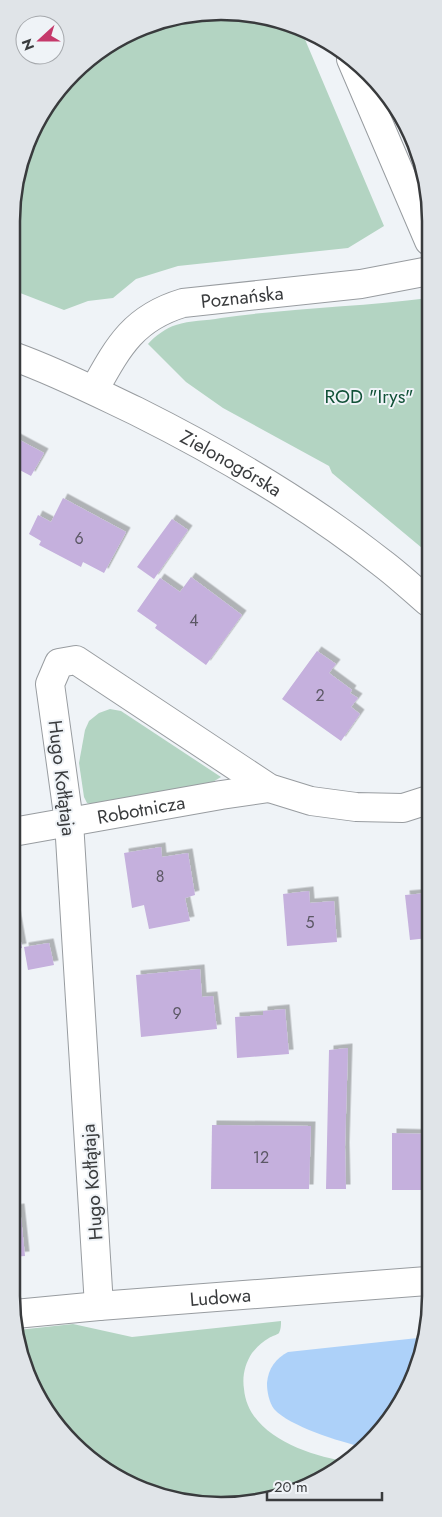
<svg xmlns="http://www.w3.org/2000/svg" width="442" height="1517" viewBox="0 0 442 1517" font-family="Jost,sans-serif">
	<defs>
		<filter id="shadow"><feDropShadow dx="4.5" dy="-4.5" stdDeviation="0" flood-color="#0004"/></filter>
	</defs>
	<rect width="100%" height="100%" fill="#eff3f7"/>
	<g fill="#b3d4c2">
		<path d="M180,15H262L301,30L384,226L348,248L178,266L136,279L113,298L88,301L64,310L15,291V180L46,105L104,47Z"/>
		<path d="M429,298L428,553L332,473L329,466L223,408L186,382L148,344C155,336 166,328 176,325C190,320 206,321 221,318C290,308 360,307 429,298Z"/>
		<path d="M110,709L121,711L221,777L211,783L94,805L87,803L84,797L79,763L85,730L89,721L99,713Z"/>
		<path d="M281,1321C281,1325 281,1329 279,1333C277,1335 272,1336 269,1338C262,1342 257,1347 252,1353C245,1364 242,1376 244,1389C248,1436 309,1456 349,1462L276,1499L207,1505L128,1484L63,1435L27,1376L18,1330L73,1324L132,1337Z"/>
	</g>
	<path fill="#add1f9" d="M427,1337L396,1412L363,1447C340,1442 289,1426 274,1409C269,1402 267,1392 267,1383C268,1369 276,1358 288,1352Z"/>
	<g fill="#c5b0dd" filter="url(#shadow)">
		<path d="M14,437L44,453L31,476L14,467Z"/>
		<path d="M63,498L126,532L104,573L83,562L81,567L39,545L41,541L29,534L38,515L51,522Z"/>
		<path d="M172,519L188,530L154,579L137,567Z"/>
		<path d="M191,577L242,615L206,665L155,628L157,625L137,611L160,578L180,592Z"/>
		<path d="M317,651L336,664L329,673L352,690L350,693L358,698L351,707L360,714L341,741L282,699Z"/>
		<path d="M161,847L162,857L188,853L195,895L185,898L190,921L149,929L144,905L132,908L124,853Z"/>
		<path d="M309,891L310,903L334,901L337,942L287,946L283,894Z"/>
		<path d="M428,893V938L410,940L405,895Z"/>
		<path d="M13,898L22,948L12,950Z"/>
		<path d="M49,943L54,965L28,970L24,947Z"/>
		<path d="M200,969L202,997L213,996L217,1029L141,1037L136,975Z"/>
		<path d="M285,1009L289,1054L237,1058L235,1017L263,1015V1011Z"/>
		<path d="M348,1048L345,1147L346,1189H326L329,1050Z"/>
		<path d="M212,1125L311,1126L309,1189H211Z"/>
		<path d="M392,1133L427,1134V1190H392Z"/>
		<path d="M20,1208L25,1256L11,1257L12,1209Z"/>
	</g>
	<g fill="none" stroke-linecap="round" stroke-linejoin="round">
		<g stroke="#989ca0" stroke-width="30">
			<g id="minor">
				<path d="M351,59L429,241"/>
				<path id="s1" d="M94,390C118,347 133,318 183,303L361,284L429,271"/>
				<path id="s2" d="M13,832L221,795L269,788"/>
				<path d="M99,1306L69,822L50,684L59,663L76,660L269,788L311,801L356,807L403,808L428,800"/>
				<path id="s3" d="M15,1314L99,1306L427,1281"/>
			</g>
		</g>
		<g stroke="#989ca0" stroke-width="30">
			<g id="tertiary">
				<path id="s4" d="M15,357C57,372 96,392 136,411C222,454 306,503 382,563C398,575 413,589 428,602"/>
			</g>
		</g>
		<use href="#minor" stroke="#fff" stroke-width="28"/>
		<use href="#tertiary" stroke="#fff" stroke-width="28"/>
	</g>
	<g text-anchor="middle" dominant-baseline="central" stroke-width="4" stroke-linejoin="round" paint-order="stroke">
		<g font-size="16" fill="#5c5865">
			<text x="79" y="538">6</text>
			<text x="194" y="620">4</text>
			<text x="320" y="695">2</text>
			<text x="160" y="876">8</text>
			<text x="310" y="922">5</text>
			<text x="177" y="1013">9</text>
			<text x="261" y="1157">12</text>
		</g>
		<g font-size="19" fill="#393b3d" stroke="#eff3f7">
			<text stroke="none"><textPath href="#s1" startOffset="188">Poznańska</textPath></text>
			<text stroke="none"><textPath href="#s4" startOffset="241">Zielonogórska</textPath></text>
			<text transform="translate(62 778) rotate(83)">Hugo Kołłątaja</text>
			<text stroke="none"><textPath href="#s2" startOffset="130">Robotnicza</textPath></text>
			<text transform="translate(92 1182) rotate(-94)">Hugo Kołłątaja</text>
			<text stroke="none"><textPath href="#s3" startOffset="206">Ludowa</textPath></text>
		</g>
		<g font-size="19" fill="#115137" stroke="#eff3f7">
			<text x="369" y="396">ROD "Irys"</text>
		</g>
	</g>
	<path d="M0 0H442V1517H0ZM221 20H221A201 201 0 0 1 422 221V1296A201 201 0 0 1 221 1497H221A201 201 0 0 1 20 1296V221A201 201 0 0 1 221 20Z" fill="#e0e4e8" fill-rule="evenodd"/>
	<path fill="none" stroke="#393b3d" stroke-width="2.5" d="M221 20H221A201 201 0 0 1 422 221V1296A201 201 0 0 1 221 1497H221A201 201 0 0 1 20 1296V221A201 201 0 0 1 221 20Z"/>
	<g transform="translate(40 40) rotate(249)"><circle r="24" fill="#eff3f7" stroke="#a6a9ad"/>
	<path d="M0-4L9 19L0 12L-9 19Z" fill="#c5396b"/>
	<text y="-8" font-size="14" font-weight="bold" text-anchor="middle" fill="#393b3d">N</text>
	</g>
	<path d="M267 1492v8h115v-8" fill="none" stroke="#393b3d" stroke-width="2.5"/>
	<text x="274" y="1492" font-size="15" fill="#393b3d" stroke="#eff3f7" stroke-width="4" paint-order="stroke">20 m</text>
</svg>
